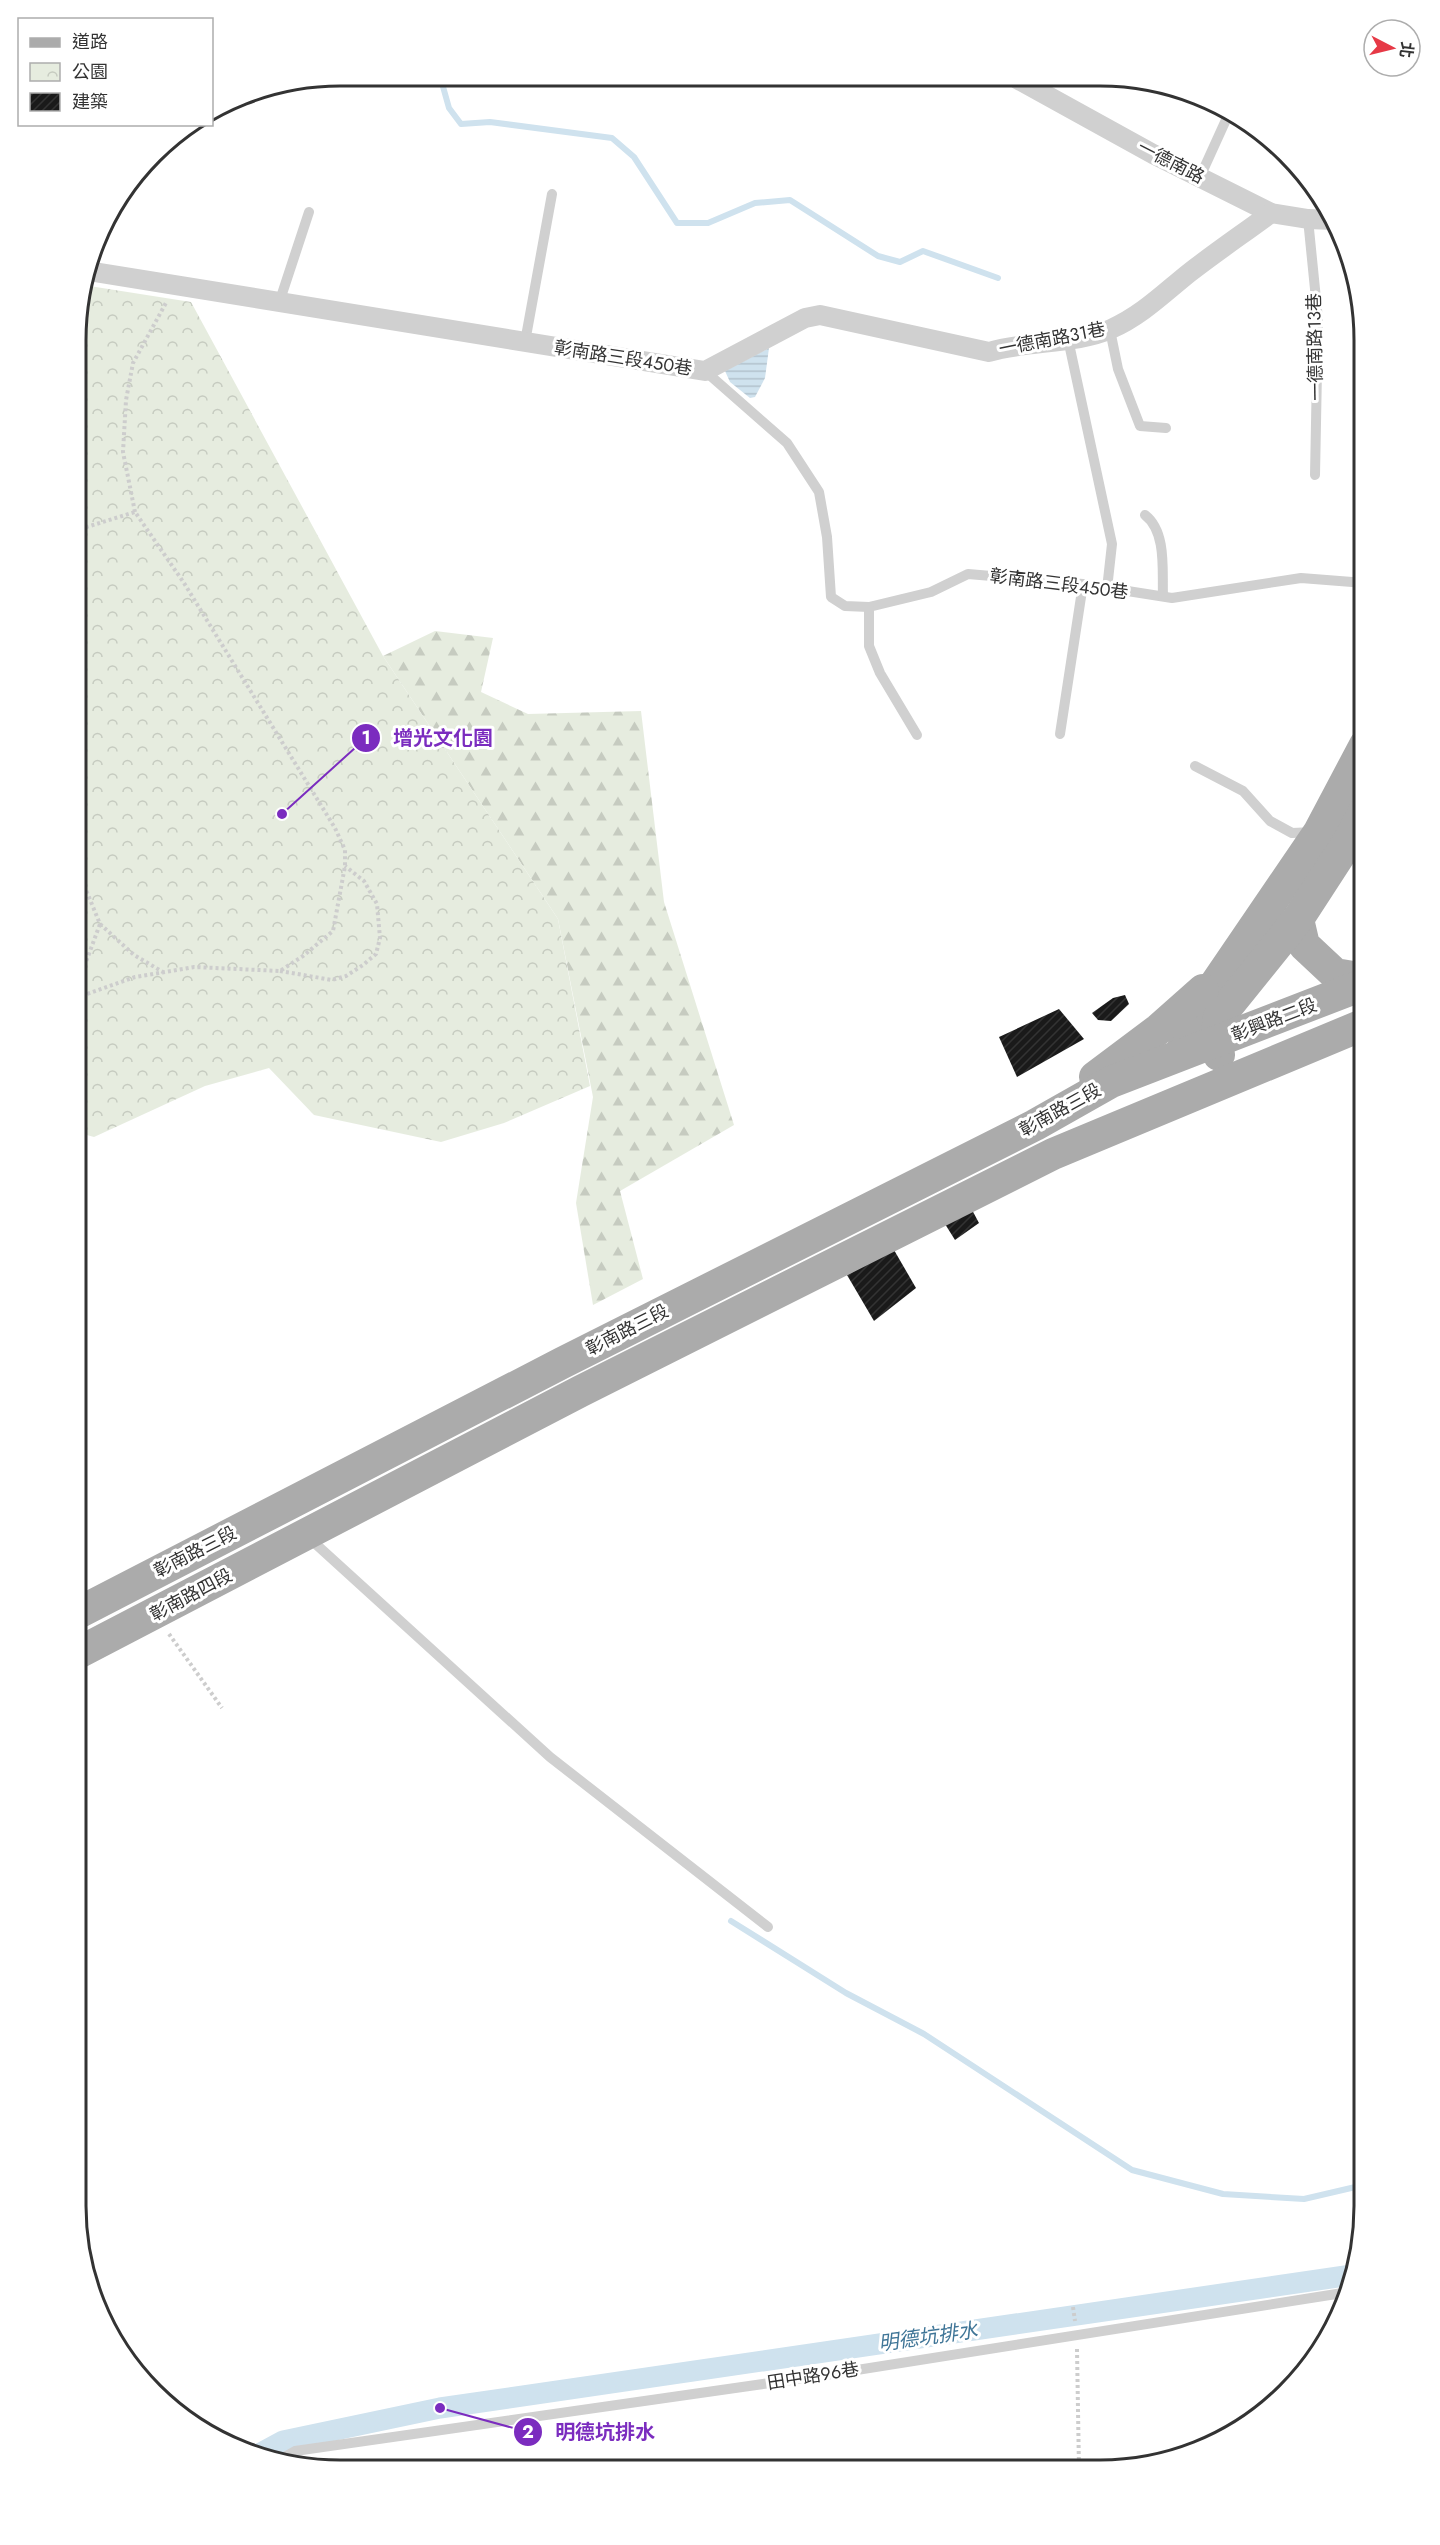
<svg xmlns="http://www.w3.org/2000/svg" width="1440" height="2545" viewBox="0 0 1440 2545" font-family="Jost,'Noto Sans TC',sans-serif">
	<defs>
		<pattern id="forest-firs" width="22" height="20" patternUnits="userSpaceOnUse" patternTransform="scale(1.5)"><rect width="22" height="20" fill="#e6ecdf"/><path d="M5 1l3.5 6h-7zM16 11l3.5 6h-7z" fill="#c6cbc0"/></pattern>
		<pattern id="park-crowns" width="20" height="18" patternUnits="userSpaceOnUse" patternTransform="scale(1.5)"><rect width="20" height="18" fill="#e6ecdf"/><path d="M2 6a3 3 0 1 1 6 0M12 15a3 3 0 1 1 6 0" fill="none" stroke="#c6cbc0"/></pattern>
		<pattern id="water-rules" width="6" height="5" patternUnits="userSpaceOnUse" patternTransform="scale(1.5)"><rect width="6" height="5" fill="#cfe2ee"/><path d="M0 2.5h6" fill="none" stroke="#b2c2cd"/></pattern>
		<pattern id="building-hatch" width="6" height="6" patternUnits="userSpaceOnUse" patternTransform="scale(1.5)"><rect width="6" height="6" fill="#1a1a1a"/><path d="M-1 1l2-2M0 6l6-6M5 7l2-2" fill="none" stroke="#333"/></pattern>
	</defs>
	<rect width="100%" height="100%" fill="#fff"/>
	<path fill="url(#forest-firs)" d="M435,631L493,638L481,692L528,714L641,711L664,902L734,1125L620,1191L643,1279L593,1305L576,1203L593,1097L558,919L383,656Z"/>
	<path fill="url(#park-crowns)" d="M83,285L191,302L383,656L558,919L590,1086L504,1123L441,1142L314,1115L269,1068L205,1086L94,1137L76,1132L77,305Z"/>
	<path fill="url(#water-rules)" d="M769,348L765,378L755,397L750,398L730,382L725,371Z"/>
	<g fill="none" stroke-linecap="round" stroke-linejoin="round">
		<g stroke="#cfe2ee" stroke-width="6">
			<path d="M440,76L449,108L461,124L490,122L612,138L634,157L677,223H708L755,203L790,200L878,256L900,262L923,251L998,278"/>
			<path d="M731,1921L846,1993L924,2034L1132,2170L1223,2194L1304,2199L1364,2185"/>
		</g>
		<path stroke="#cfe2ee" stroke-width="21" d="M259,2454L283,2441L440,2408L1352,2275"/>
	</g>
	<g fill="url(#building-hatch)">
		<path d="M1125,995L1129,1004L1111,1021L1098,1020L1092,1013L1113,998Z"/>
		<path d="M1059,1009L1084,1039L1017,1077L999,1037Z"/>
		<path d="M971,1208L979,1223L955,1240L945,1224Z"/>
		<path d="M894,1250L916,1288L874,1321L847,1275Z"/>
	</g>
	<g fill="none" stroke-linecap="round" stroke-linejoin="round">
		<g stroke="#cdcdcd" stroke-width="4" stroke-dasharray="3 3" stroke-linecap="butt">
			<path d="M135,512L123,452L126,400L133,363L167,301"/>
			<path d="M100,924L134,955L163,972"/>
			<path d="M280,971L332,980L346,976L363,965L376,954L380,938L377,904L364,881L345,866"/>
			<path d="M76,989L100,924L77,868"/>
			<path d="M76,998L135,977L194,967L280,971L303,956L333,931L345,866V850L335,828L184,583L135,512L77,530"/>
			<path d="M169,1634L222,1708"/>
			<path d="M1073,2307L1075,2321"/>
			<path d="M1077,2349L1079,2470"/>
		</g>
		<g stroke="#d0d0d0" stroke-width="10">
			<path d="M1200,177L1230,111"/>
			<path d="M1308,219L1318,319L1315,475"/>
			<path d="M279,303L309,212"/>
			<path d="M1110,330L1118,369L1140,426L1166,428"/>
			<path d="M1068,339L1112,544L1107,589"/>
			<path d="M525,342L552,194"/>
			<path d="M705,371L787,443L819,492L827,537L831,597L845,606L869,607L931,592L968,574L1083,584L1172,598L1301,578L1365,583"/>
			<path d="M1145,515C1167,532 1162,571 1163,596"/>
			<path d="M869,607V646L880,673L917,735"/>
			<path d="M1060,734L1083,584"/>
			<path d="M1195,766L1243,791L1270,821L1292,833L1314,832"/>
			<path d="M308,1537L550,1757L768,1927"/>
			<path d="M279,2460L295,2451L819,2376L1349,2292"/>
		</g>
		<g stroke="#d0d0d0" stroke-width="20">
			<path d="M1017,79L1153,154L1271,213L1308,219L1334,220"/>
			<path d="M88,271L705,371L805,318L820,315L989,352C1026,341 1078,344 1111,329C1141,316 1164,293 1189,273C1216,252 1244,233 1271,213"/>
		</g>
		<g stroke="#ababab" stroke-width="32">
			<path d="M1298,919L1304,945L1335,974L1365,979"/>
			<path d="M1181,1053L1199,1008L1319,832L1365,745"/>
			<path d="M1219,1055L1216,1043L1219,1017L1298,919L1348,842L1365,810"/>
			<path d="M1095,1077L1159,1029L1203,990"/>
			<path d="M76,1614L562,1363L1035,1125L1111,1082L1365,984"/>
			<path d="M76,1654L581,1391L1053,1154L1365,1024"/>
		</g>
	</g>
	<g text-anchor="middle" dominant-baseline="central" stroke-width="6" stroke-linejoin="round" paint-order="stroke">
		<g font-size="18" fill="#333" stroke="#fff">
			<text transform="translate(1171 162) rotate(27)">一德南路</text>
			<text transform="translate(1052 339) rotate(-11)">一德南路31巷</text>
			<text transform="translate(1315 347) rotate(-91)">一德南路13巷</text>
			<text transform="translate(623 358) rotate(9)">彰南路三段450巷</text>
			<text transform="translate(1059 584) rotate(7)">彰南路三段450巷</text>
			<text transform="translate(1274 1020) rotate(-21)">彰興路二段</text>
			<text transform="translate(1060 1110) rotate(-29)">彰南路三段</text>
			<text transform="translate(627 1330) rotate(-27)">彰南路三段</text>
			<text transform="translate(195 1552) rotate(-27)">彰南路三段</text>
			<text transform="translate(191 1595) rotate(-28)">彰南路四段</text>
			<text transform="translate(813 2376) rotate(-9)">田中路96巷</text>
		</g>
		<g font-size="20" font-style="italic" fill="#3f7597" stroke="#fff">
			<text transform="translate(928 2337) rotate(-8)">明德坑排水</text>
		</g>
	</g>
	<path d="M0 0H1440V2545H0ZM340 86H1100A254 254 0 0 1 1354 340V2206A254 254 0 0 1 1100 2460H340A254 254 0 0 1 86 2206V340A254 254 0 0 1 340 86Z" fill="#fff" fill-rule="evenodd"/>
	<path fill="none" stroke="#333" stroke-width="3" d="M340 86H1100A254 254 0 0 1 1354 340V2206A254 254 0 0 1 1100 2460H340A254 254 0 0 1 86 2206V340A254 254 0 0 1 340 86Z"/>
	<path fill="none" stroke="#7b2cbf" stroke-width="2" d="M282 814L366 738M440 2408L528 2432"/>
	<g fill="#7b2cbf" stroke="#fff" stroke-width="2">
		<circle cx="282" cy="814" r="6"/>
		<circle cx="440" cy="2408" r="6"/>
		<circle cx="366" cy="738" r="15"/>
		<circle cx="528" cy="2432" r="15"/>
	</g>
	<g font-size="18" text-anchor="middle" font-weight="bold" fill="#fff">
		<text x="366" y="744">1</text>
		<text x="528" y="2438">2</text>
	</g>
	<g font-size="20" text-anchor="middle" font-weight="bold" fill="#7b2cbf" stroke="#fff" stroke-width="6" stroke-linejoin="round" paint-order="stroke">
		<text x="443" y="745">增光文化園</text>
		<text x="605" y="2439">明德坑排水</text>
	</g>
	<rect x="18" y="18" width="195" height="108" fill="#ffffff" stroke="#adadad" stroke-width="1.5"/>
	<rect x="30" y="38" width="30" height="9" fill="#ababab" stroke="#adadad" stroke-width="1.5"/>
	<text x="72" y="48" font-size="18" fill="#333333">道路</text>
	<rect x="30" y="63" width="30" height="18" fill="url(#park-crowns)" stroke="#adadad" stroke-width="1.5"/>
	<text x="72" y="78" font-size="18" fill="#333333">公園</text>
	<rect x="30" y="93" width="30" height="18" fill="url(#building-hatch)" stroke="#adadad" stroke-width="1.5"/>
	<text x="72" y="108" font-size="18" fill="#333333">建築</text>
	<g transform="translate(1392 48) rotate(97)"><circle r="28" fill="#ffffff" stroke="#adadad" stroke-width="1.5"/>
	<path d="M0-4.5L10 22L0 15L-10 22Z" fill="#e63946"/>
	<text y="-9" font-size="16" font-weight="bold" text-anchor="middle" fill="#333333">北</text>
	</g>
</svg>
